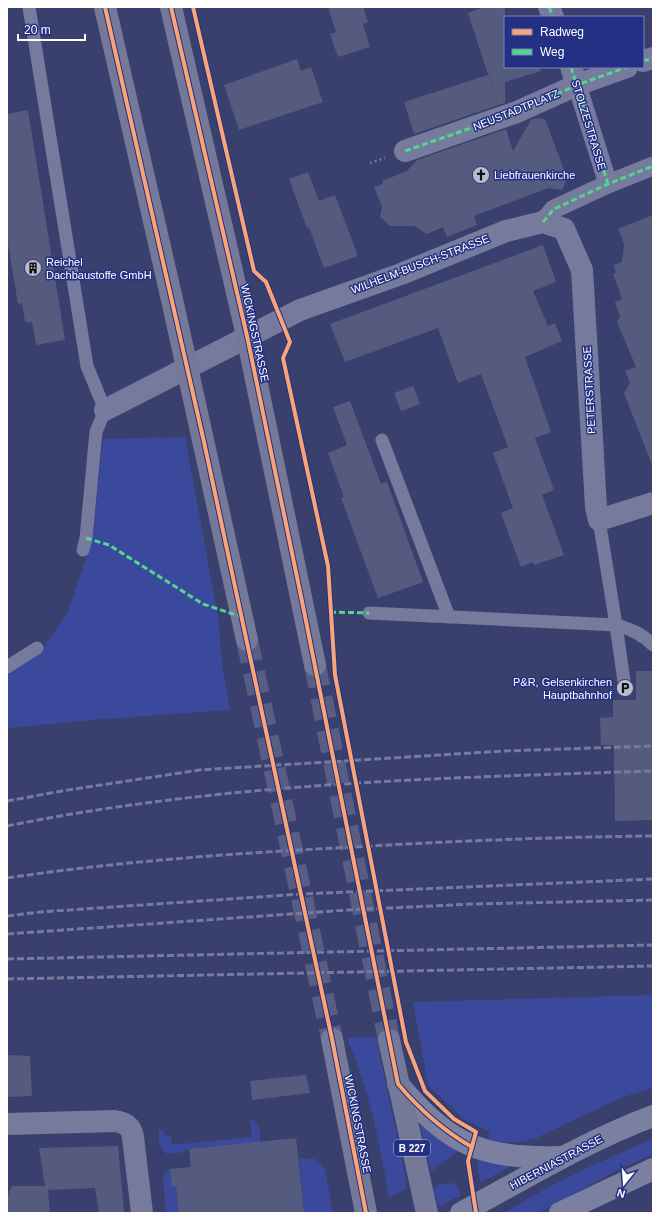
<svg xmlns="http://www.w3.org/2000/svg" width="660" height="1220" viewBox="0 0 660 1220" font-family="Helvetica,sans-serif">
	<rect width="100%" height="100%" fill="#3a406e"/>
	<g fill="#3b499c">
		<path d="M185,437L218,617L222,664L230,710L103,719L7,728V673L40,653L68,612L87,555L93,532L103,439Z"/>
		<path d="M653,995V1088L620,1098L536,1138L514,1143L489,1141V1131L465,1120L428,1085L413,1002Z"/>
		<path d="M376,1037L406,1179V1188L389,1198C380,1143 369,1090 347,1038Z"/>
		<path d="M250,1120L256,1121L260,1132V1142L189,1149L184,1152L168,1154C158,1149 159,1140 159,1130H163L164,1136H171L172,1145L252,1137Z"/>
		<path d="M421,1123L458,1151L431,1172L420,1126Z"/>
		<path d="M653,1139V1154L618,1170L538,1213H505C551,1183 602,1161 653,1139Z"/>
		<path d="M299,1158L316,1159L325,1169L333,1213H304Z"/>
		<path d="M477,1159L512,1165L480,1183Z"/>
		<path d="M171,1168L173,1186H176L179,1213H166L163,1178L164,1174Z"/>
		<path d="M455,1183L461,1195L442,1205H438L434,1189L439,1185Z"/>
	</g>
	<g fill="#555a7f">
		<path d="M328,7H363L368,22L363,24L370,47L338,57L330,34L336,32Z"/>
		<path d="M484,7H505V67H540L541,71L505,82V103L498,105L468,13Z"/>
		<path d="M297,59L301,71L311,67L323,102L239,130L224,85Z"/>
		<path d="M488,75L498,105L414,134L404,102Z"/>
		<path d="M28,110L65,340L36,345L32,322H25L22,303L18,304L7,238V114Z"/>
		<path d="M535,118L545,119L567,178L562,190L548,188L474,216L477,225L447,237L443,227L427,234L414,226H390L380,217L382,207L374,187L383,184L382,181L407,171L417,160L506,129L513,151L531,120Z"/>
		<path d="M308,172L319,201L335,195L358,256L324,268L309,227L307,228L289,179Z"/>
		<path d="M653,215V464L652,465L624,393L630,383L625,371L636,367L617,322L620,316L615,302L622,299L613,274L616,273L614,265L622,262L624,244L618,229Z"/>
		<path d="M543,245L556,282L533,291L548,326L555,323L562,341L525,357L551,432L535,438L554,490L542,495L564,555L534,565L533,562L521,567L501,513L513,508L493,453L508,447L481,374L458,383L438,328L345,362L330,324Z"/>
		<path d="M413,386L420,404L401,411L394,393Z"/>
		<path d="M350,401L381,484L387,482L423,582L378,598L341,498L344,497L328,453L347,445L333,407Z"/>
		<path d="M636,671H653V820L615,821L614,745H601L600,718L613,717V700H636Z"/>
		<path d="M7,1055L30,1056L32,1096L7,1097Z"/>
		<path d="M306,1075L310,1093L252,1100L250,1081Z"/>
		<path d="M296,1138L304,1213H179L176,1186L172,1187L170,1169L191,1167L189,1149Z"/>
		<path d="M118,1146L124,1213H99L95,1188L48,1190L50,1213H7V1197L12,1186H45L39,1148Z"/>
	</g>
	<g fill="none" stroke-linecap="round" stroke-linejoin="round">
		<g stroke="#585d84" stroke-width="22" stroke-dasharray="22 11" stroke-linecap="butt">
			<path d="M247,640L332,1039"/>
			<path d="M315,665L389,1040"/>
		</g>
		<path stroke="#767a9c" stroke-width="2.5" stroke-dasharray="2 3" stroke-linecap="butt" d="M370,163L385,158"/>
		<g stroke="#767a9c" stroke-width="13">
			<path d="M29,7L87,366L105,410L96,432L86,538L83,550"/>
			<path d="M382,440L449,617"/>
			<path d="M599,520L616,625C631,629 642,634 653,645"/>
			<path d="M369,613L616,625L625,688"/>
			<path d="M7,667L37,648"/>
		</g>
		<g stroke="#767a9c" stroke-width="19">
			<path d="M577,85L608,184"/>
			<path d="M543,222L554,209L608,184L653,166"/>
		</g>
		<g stroke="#767a9c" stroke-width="22">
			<path d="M549,7L553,17"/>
			<path d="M643,61L653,58"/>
			<path d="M571,67L577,85"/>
			<path d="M405,151L517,112L577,85L627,67"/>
			<path d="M105,410L300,310L401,274L506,231L543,222L564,229L582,270L596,507L599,520L653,503"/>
			<path d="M7,1124L115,1121C126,1123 131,1126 133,1137L142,1213"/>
		</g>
		<g stroke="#7b80a0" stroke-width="22">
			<path d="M398,1084C449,1145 481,1159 560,1157"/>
			<path d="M461,1213C524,1179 586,1141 653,1116"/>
			<path d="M560,1213L653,1169"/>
		</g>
		<g stroke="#757999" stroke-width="22">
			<path d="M105,7L173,304L247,640"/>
			<path d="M171,7L247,336L315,665"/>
			<path d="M332,1039L366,1213"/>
			<path d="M389,1040L427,1213"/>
		</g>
		<g stroke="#767b9c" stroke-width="3" stroke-dasharray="7 3" stroke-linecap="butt">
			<path d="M7,801L62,791L199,770L504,751L653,746"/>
			<path d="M7,826C219,783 437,778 653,771"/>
			<path d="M7,878C122,861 238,853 354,847C453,841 553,837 653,836"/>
			<path d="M7,916L40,912L302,894L653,879"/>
			<path d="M7,934L348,910L472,904L653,900"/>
			<path d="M7,959L653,945"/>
			<path d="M7,979L653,966"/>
		</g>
		<g stroke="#53d58f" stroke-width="3" stroke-dasharray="6 3" stroke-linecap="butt">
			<path d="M549,7L553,17"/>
			<path d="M643,61L653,58"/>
			<path d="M571,67L608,184"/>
			<path d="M405,151L517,112L577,85L627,67"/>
			<path d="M543,222L554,209L608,184L653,166"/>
			<path d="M86,538L109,545L203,604L242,617"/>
			<path d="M330,612L369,613"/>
		</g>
		<g stroke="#243084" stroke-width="6">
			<g id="cycleway">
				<path d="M105,7L204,442L332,1039L366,1213"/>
				<path d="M171,7L247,336L303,606L398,1084C420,1110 442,1130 472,1147"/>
				<path d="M193,7L254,271L266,282L290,342L283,358L328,566L335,675L406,1042L425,1091L454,1119L476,1132L468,1161L476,1213"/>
			</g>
		</g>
		<use href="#cycleway" stroke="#fda474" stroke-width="4"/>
	</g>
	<defs>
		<g id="church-disc" transform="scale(0.9)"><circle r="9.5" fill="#babccc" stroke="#243084"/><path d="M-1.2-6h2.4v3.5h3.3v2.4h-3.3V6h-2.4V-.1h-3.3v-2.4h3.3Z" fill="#111"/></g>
		<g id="building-disc" transform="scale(0.9)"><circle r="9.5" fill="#babccc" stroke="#243084"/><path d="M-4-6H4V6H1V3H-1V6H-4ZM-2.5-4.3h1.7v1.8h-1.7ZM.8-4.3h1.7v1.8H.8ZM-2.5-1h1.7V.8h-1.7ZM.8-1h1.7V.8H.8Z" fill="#111"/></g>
		<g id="parking-disc" transform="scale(0.9)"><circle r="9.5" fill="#babccc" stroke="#243084"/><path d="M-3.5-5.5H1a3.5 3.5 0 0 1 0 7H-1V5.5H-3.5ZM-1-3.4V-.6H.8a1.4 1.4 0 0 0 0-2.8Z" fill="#111"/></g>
	</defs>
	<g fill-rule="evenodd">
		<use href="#church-disc" x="481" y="175"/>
		<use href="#building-disc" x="33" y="268"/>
		<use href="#parking-disc" x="625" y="688"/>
	</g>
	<g text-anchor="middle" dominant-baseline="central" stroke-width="3" stroke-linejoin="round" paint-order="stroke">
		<rect fill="#243084" stroke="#bdc1da" stroke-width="1" x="394" y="1140" width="36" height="16" rx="3"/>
		<g font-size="10" font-weight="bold" fill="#fff">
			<text x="412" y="1148">B 227</text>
		</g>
		<g font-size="11" fill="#fff" stroke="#243084">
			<text transform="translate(516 110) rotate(-22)">NEUSTADTPLATZ</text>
			<text transform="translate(589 125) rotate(73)">STOLZESTRASSE</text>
			<text transform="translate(420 264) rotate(-21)">WILHELM-BUSCH-STRASSE</text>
			<text transform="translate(255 333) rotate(78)">WICKINGSTRASSE</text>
			<text transform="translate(589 390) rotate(-93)">PETERSTRASSE</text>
			<text transform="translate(358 1124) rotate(79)">WICKINGSTRASSE</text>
			<text transform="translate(556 1162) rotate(-28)">HIBERNIASTRASSE</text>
		</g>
		<g font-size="11" fill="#fff" stroke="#243084" text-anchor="start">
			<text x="494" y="175">Liebfrauenkirche</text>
			<text x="46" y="262">Reichel<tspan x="46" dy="13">Dachbaustoffe GmbH</tspan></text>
			<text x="612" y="682" text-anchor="end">P&amp;R, Gelsenkirchen<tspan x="612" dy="13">Hauptbahnhof</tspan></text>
		</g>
	</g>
	<rect width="660" height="1220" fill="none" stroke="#ffffff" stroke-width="16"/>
	<rect x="504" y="16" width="140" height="52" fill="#243084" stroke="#7c83b5"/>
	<rect x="512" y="29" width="20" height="6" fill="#fda474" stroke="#7c83b5"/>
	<text x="540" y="36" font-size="12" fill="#ffffff">Radweg</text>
	<rect x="512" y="49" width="20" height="6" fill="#53d58f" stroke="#7c83b5"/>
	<text x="540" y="56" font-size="12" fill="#ffffff">Weg</text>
	<g transform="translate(624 1184) rotate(197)" stroke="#243084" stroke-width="3" paint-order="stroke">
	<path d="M0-3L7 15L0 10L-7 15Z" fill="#ffffff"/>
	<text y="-6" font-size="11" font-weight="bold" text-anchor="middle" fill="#ffffff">N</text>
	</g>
	<path d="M18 34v6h67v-6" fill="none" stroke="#ffffff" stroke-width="2"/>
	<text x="24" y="34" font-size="12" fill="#ffffff" stroke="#243084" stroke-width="3" paint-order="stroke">20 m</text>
</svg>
